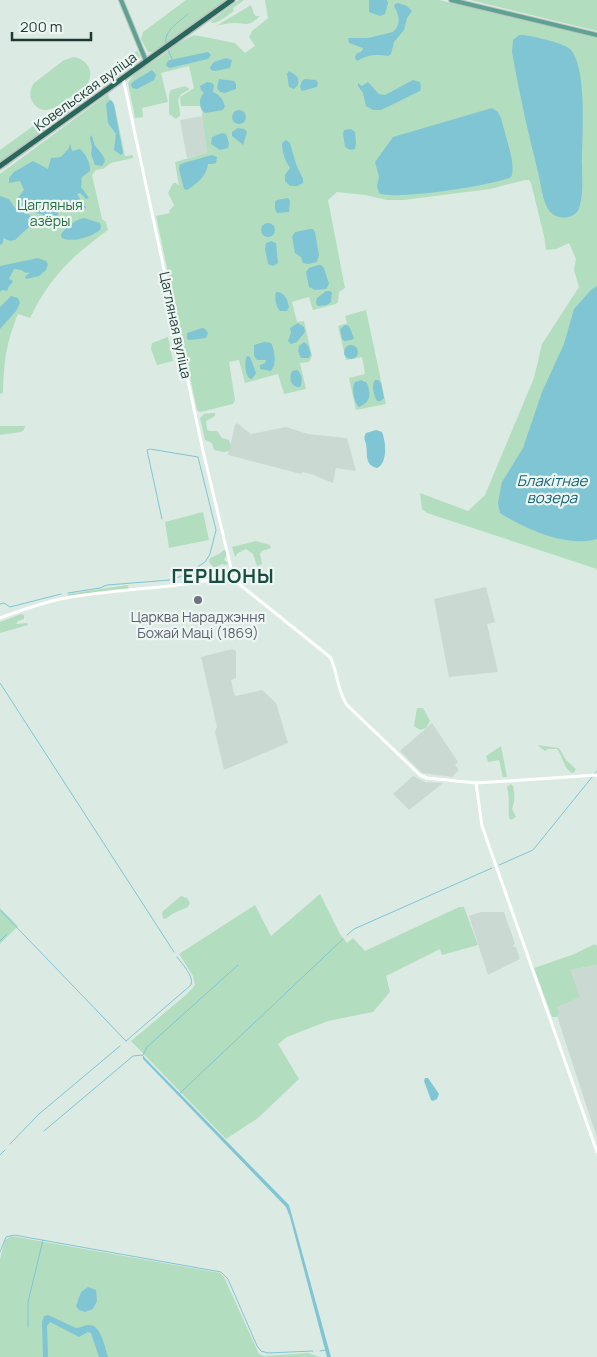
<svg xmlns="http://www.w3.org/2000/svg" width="597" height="1357" viewBox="0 0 597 1357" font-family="Manrope,sans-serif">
	<rect width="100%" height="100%" fill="#dceae4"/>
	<g fill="#cbd9d3">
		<path d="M203,116L207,153L187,158L180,120Z"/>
		<path d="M237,423L251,434L286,427L308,434L347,438L356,471L336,468L333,483L311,474L303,472L301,474L228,455L235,425Z"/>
		<path d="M486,587L495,622L487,624L498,672L449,677L434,599Z"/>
		<path d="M232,649L236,651V678L231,680L234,694L236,696L262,690L276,703L288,743L224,770L215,732L217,727L201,657Z"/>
		<path d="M432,723L458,762L455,765L459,770L452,777L422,773L400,751Z"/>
		<path d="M413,776L425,782L443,783L409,810L393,794Z"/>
		<path d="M481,912H504L515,944L513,945L514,947H516L520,959L488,975L469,916Z"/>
		<path d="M597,965V1138L557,1016V1007L570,970Z"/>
	</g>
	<g fill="#b3ddbf">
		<path d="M186,0H226L154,52H148L141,39L143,32Z"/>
		<path d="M239,0H244L233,8L234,11C228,15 218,24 211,23V21Z"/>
		<path d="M265,0H439L597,37V569L427,513L422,509L420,493L468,511L485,495L534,378L542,344L579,287L574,270L576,259L569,243L556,249L546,250L544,236L531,183L529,180H525L490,189L404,200H387L365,195L337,192L328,200L345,288L339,292L338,302L336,304L313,310L309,297L292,302L297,322L304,321L312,356L309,362L300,363L306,389L284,394L278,374L245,383L239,360L229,362L235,400L233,404L200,412L197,410L156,216L170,213L169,211L174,205L168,193L173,183H176L179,186L175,162L207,153L202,112L200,106H181L180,97L194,88L189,66L161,73L168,102L142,108L143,117L135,118L128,83L135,73L166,53L176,44L194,35L235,43L245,53L255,46L249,37L252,31L268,18Z"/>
		<path d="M470,0H597V31Z"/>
		<path d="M251,5L254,14L256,16H260C247,28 247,23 233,23C227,23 221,25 216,26Z"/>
		<path d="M137,51L140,56L137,63L108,83C102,84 99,86 97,92L0,162V150Z"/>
		<path d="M74,57C86,59 95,71 88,83C84,89 78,92 72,96C61,104 43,120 32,101C29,95 30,89 34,83L64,60Z"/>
		<path d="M185,86L190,89C187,91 182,93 180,96C176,100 181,110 180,116L176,119L169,114V94L171,90Z"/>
		<path d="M108,94L109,98L114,103L125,156L133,155V158L111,163L103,169L96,170L92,175L102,219L106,222L108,230C73,255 49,278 30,318L18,314C6,343 4,362 3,393L0,394V174Z"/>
		<path d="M366,310L386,404L356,410L349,378L365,374L362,357L346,360L338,326L347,323L345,316Z"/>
		<path d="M168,337L173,361L157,365L151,349L152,343Z"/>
		<path d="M212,413H215V416L206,421L207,429L209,431H217L222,438L229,440L231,446L229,451L224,452L214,450L212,443L205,440L200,418L204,414Z"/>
		<path d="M0,426H25L24,430L21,432L0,435Z"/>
		<path d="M203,512L209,540L169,548L165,522Z"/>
		<path d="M256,541L270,545L271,548L262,551L260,554L262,564L257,566L253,554L246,549L238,553L235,557L232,547Z"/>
		<path d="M224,550H226L227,554L224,560L228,563L227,565L222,564L214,568L209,562L210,558L219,554Z"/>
		<path d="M127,585L129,587L127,589L69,596L68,594Z"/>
		<path d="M21,614L24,615V619L18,621L16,624L27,623L28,625L0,633V622Z"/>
		<path d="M417,708H423L430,721L426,728L420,730L414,726Z"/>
		<path d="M537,745L559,748L566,760L576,769L574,772L572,773C563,768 563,756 557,749H548L545,751Z"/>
		<path d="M501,746L507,777H503L499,760L488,762L486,756Z"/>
		<path d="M511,784L513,786C515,795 515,800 512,809L516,817L511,820L509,818C508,807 510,797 507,787Z"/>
		<path d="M320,894L340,934L347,943L353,938L365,951L459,907H464L478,945L442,955L440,949L386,976L390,992L373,1012L328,1021L287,1037L278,1044L299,1079L258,1118L226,1139L131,1041L187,994L195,985L193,976L179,954L255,905L271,936Z"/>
		<path d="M181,896L187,898L190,903L188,907L174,913L165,919L163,918L162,912Z"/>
		<path d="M0,908L18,926L0,944Z"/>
		<path d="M595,944L597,946V965L570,970L580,997L557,1007L559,1014L557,1016V1017H552L534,968L572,955Z"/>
		<path d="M11,1236L220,1273L224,1277L259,1354L264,1356L308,1353L320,1357H0V1259L5,1240Z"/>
	</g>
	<g fill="#80c5d3">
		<path d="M369,0H387L388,3L385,14L380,16L369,12Z"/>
		<path d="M398,3L407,6L412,11L407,18L404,30L394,42L391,54L388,56C375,54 368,55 357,61L355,58L356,54L362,51L363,48L349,43L348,38H368L393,32C402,24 399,15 394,6L395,4Z"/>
		<path d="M519,35C527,34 564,43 570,49C588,67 582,140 582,166C582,181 584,196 578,211C571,220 555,220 548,209C542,199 541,184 538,172C528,133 519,92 512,52L513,40Z"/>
		<path d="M208,52L211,55L208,59L170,68L166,66L167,62L170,60Z"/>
		<path d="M226,58L232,60L230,68L215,71L211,70L210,67L214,62Z"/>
		<path d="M152,70L156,75L154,80L137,89L132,88L131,84L134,81Z"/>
		<path d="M289,71C295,75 300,76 298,85L294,89L289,87L287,74Z"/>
		<path d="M219,79L234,81L236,84V89L225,93L220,92L217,88Z"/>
		<path d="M305,79L316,80L318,83L317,87L302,91L300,87L302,81Z"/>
		<path d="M413,80L420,82L421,87L420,91L381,110H373L366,106L363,93L358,86V83L362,86L368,82L379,94L385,95Z"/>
		<path d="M207,82L212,83L214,85L213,92C220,95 222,98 225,106L223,110L205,113C199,108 198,98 204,93L201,90L200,86Z"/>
		<path d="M110,100L112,101L114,105L123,153L121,155L114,150L116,134L108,123L106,104Z"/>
		<path d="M492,108L498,112L501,118C504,132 517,166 511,177C496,185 392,201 379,193L377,186L379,177L375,162L393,137Z"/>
		<circle cx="239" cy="117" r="7"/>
		<path d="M238,128L244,129L247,132L243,145L232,136V132Z"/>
		<path d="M351,129L355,132L356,143L355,149L350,150L345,147L343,134L344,130Z"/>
		<path d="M222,133L226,134L229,143L228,148L220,150L211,144L212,137Z"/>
		<path d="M91,135C94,139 93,143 96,147C100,152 103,154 105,161L102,166L95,165L91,154L92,147L90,138Z"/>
		<path d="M286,140L290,143L296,164L303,179V183L297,186H290L285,181V175L290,168C285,160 282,153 282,143Z"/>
		<path d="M70,143L72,151L80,149C85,153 91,164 90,171L82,177L81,187L89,198L86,199L80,193L77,194L86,208H78L66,203L65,209L58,208V216L53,218L24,209V211L31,216L29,227L15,240L10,241L3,238V243L0,245V196L9,199L15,208L19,210L20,207L17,199L24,190L20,181L9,183V178L14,172L33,161L48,169L51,158L61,157L69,148Z"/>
		<path d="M212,155L217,157L216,163L213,164H208C207,175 197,184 187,190L184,189L179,169L180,164Z"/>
		<path d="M288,198L290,201L289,212L277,213L275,209V202L277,200Z"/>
		<path d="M84,218L100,223L101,227L100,230C91,237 73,243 62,238L61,235C64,228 77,219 84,218Z"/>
		<circle cx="268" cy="230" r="7"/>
		<path d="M310,229H313L315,232L319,255L317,262L308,264L303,263L301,257L295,253L292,237L295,232Z"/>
		<path d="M271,241L276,243L278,263L273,266L268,264L265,249L266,243Z"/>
		<path d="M38,258L46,261L48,264L46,270L39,276L26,279L25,277L30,272L26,273L21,270L14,269L9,279L13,281L12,283L9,286L7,291L2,290L0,292V266Z"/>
		<path d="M318,265H321L324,268L329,284L326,289L315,290L309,287L306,272L309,268Z"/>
		<path d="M597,286V539C567,548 525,529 500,513L498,503L502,482L523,448L542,392L564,344L574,309L591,290Z"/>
		<path d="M326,291H330L332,293L331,302L327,305L318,306L316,303L317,298Z"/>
		<path d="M276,292C284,291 288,300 289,307L287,311H280C276,307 274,298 276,292Z"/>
		<path d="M11,296L18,298L20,303L16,311L0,329V307Z"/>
		<path d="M298,323L304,327L305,332L297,342L291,344L288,341L291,333L290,328Z"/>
		<path d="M345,325L349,326L354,338L352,340L344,341L342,339L340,329Z"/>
		<path d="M202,328L205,329L208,333L206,338L190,340L187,339V333Z"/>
		<path d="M264,342L271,343C275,350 277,365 271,371L260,369V365L265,363L266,360H257L254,356V345Z"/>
		<path d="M304,342L308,345L311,354L309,358H301L298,351L299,346Z"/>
		<circle cx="351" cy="352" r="7"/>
		<path d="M247,356L250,357L256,373L252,379L249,378C245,373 244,363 247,356Z"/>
		<path d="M297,370C302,373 303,382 300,387H297C290,385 289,377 292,371Z"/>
		<path d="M361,380L367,383C371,394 371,402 359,407C354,403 351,388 355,382Z"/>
		<path d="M375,380H378L381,383L384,398L381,401H377C374,396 371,385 375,380Z"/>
		<path d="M376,430L382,432C386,442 388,463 377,468C364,465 368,454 366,444C365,439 363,438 366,433Z"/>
		<path d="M143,1056L289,1205L331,1357H327L290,1217L286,1207L143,1059Z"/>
		<path d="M425,1078H428L439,1094L437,1099L433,1101L431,1100L424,1081Z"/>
		<path d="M88,1287L96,1290L97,1301L93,1309L85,1312L79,1310L76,1306L81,1292Z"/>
		<path d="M48,1315L76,1328C81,1328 84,1325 88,1325C101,1323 105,1348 108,1357H99L91,1333L88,1332L79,1337L50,1322L47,1326L48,1357H43L42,1322L44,1316Z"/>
	</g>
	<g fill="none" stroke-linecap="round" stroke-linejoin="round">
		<g stroke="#80c5d3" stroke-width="1">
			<path d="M166,44C163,31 179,22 188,14"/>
			<path d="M168,50L172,59"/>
			<path d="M162,519L147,450L150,449L198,457L216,530L210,554L205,562L187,574L176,578"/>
			<path d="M68,593L100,588L107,585L170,580"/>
			<path d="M0,604L4,603L10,607L61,594"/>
			<path d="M0,683L174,952"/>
			<path d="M499,865L533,850L597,771"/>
			<path d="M1,911L126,1041"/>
			<path d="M347,935L354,929L492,868"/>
			<path d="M0,941L7,934"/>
			<path d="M126,1041L191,985C194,976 183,965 177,957"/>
			<path d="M143,1055L147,1047L238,965"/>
			<path d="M179,1094L343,939"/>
			<path d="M44,1131L133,1056L142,1055L144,1057"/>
			<path d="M10,1144L39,1114L120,1046"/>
			<path d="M0,1155L5,1150"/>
			<path d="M0,1252L6,1237L14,1235L221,1272L228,1279L257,1346L261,1351L268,1353L313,1351"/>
			<path d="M28,1327V1302L43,1240"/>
			<path d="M320,1351L326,1350"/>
		</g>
		<g stroke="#bcc4c2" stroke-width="6">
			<g id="major">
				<path d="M121,0L146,61"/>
				<path d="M451,0L597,35"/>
			</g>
		</g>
		<g stroke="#bcc4c2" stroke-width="8">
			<path id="highway" d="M0,166L232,0"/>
		</g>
		<g stroke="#fff" stroke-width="3">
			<path d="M123,78L203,451L232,572"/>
			<path d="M232,572L237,575L234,580"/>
			<path d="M229,576L230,579L234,580L330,657C338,672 337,691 347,705L420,775L427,778L476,783L597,775"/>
			<path d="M0,618C22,610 43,602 66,598C120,588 175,589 229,576"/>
			<path d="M476,783L482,826L597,1152"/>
		</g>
		<use href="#major" stroke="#5ea291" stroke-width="4"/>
		<use href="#highway" stroke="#28675a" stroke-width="5"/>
	</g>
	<circle fill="#6b7280" stroke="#edf6f2" stroke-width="2" cx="198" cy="600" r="5"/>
	<g text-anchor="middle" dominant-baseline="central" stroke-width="4.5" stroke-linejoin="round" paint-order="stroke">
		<g font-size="14" fill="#1e3932" stroke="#edf6f2">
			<text transform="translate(85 91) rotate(-36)">Ковельская вуліца</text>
			<text transform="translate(176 325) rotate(78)">Цагляная вуліца</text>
		</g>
		<g font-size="14" fill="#267244" stroke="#edf6f2">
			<text x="50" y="204">Цагляныя<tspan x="50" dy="16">азёры</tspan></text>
		</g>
		<g font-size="14" fill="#5b616d" stroke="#edf6f2">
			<text x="198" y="616">Царква Нараджэння<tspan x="198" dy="16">Божай Маці (1869)</tspan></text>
		</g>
		<g font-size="15" font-style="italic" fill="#166677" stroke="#edf6f2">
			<text x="552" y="480">Блакітнае<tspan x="552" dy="17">возера</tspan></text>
		</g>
		<g font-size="19" font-weight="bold" letter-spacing="1" fill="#194c40" stroke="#edf6f2">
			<text x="223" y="576">ГЕРШОНЫ</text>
		</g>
	</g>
	<path d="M12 32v8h79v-8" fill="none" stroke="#1e3932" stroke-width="2.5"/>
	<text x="20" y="32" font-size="15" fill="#1e3932" stroke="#edf6f2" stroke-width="4" paint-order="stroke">200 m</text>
</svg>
